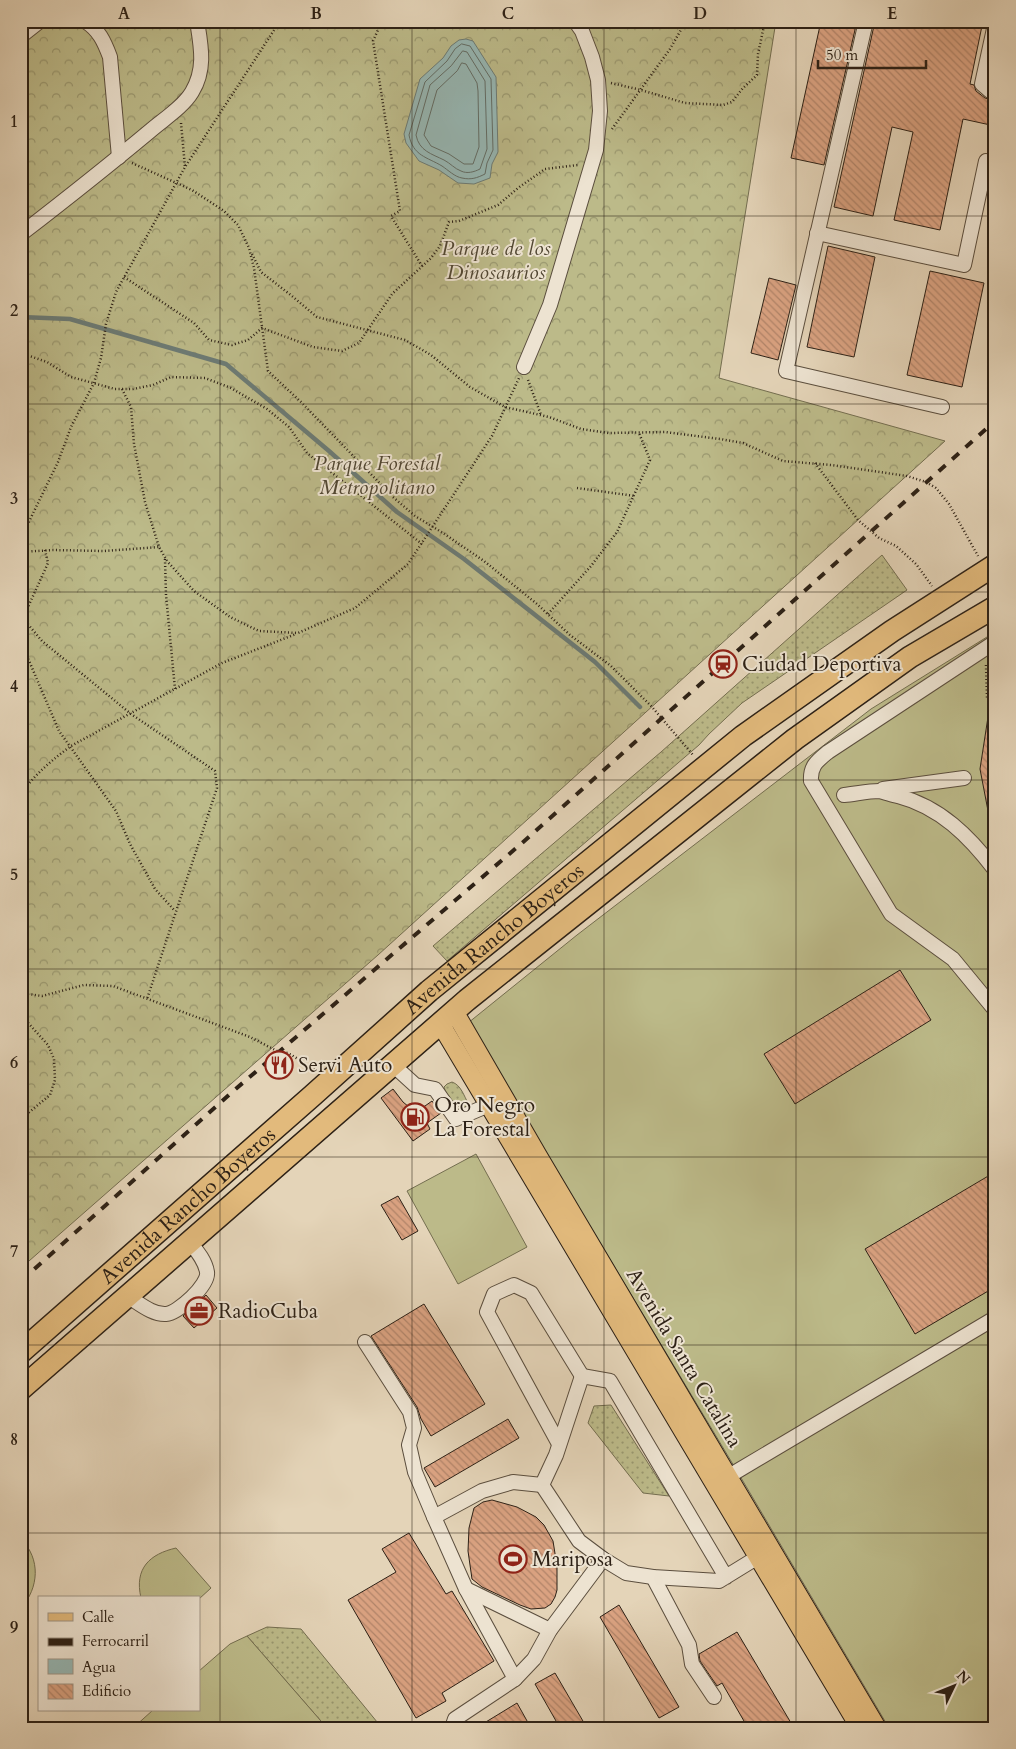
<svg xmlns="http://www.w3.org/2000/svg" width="1016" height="1749" viewBox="0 0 1016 1749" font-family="Cardo,serif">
	<defs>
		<pattern id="grass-dots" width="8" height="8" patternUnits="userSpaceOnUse" patternTransform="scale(1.25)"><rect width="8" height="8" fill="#bcba89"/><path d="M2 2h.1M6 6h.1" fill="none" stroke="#99976f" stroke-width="1.8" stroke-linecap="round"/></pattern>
		<pattern id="forest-crowns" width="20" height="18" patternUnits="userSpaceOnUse" patternTransform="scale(1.25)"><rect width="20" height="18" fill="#bcba89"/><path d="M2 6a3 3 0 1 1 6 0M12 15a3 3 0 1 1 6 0" fill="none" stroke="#99976f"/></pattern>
		<pattern id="building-back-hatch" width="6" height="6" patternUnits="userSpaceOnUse" patternTransform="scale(1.25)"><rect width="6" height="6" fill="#daa281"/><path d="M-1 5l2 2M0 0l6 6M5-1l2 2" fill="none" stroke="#b18469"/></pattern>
	</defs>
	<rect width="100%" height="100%" fill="#e4d4b8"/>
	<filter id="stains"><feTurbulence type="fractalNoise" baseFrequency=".004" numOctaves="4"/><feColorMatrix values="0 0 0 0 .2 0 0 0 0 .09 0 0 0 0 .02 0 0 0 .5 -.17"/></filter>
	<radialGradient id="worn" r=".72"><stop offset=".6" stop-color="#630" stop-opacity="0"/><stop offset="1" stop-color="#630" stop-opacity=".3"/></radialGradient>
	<g fill="url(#grass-dots)" stroke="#746e50">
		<path d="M882,555L907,590L742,703L709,734L699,745L447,961L433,946L661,752Z"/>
		<path d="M452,1082C461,1085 464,1096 468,1103L466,1107C455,1109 447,1097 444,1087L447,1084Z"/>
		<path d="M611,1405L669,1496L643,1493L588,1423L594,1406Z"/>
		<path d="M267,1627L301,1629L382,1728H327L247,1636Z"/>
	</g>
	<path fill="url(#forest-crowns)" stroke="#746e50" d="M21,21H776L719,378L945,441L378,955L21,1268Z"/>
	<g fill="#bcba89" stroke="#746e50">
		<path d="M995,632V1728H889L737,1471L468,1023L577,935L871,709Z"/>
		<path d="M476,1154L527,1247L458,1284L407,1191Z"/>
		<path d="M21,1539C41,1559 39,1588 21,1608Z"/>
		<path d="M176,1548L211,1588L199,1599L141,1598C134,1568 150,1554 176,1548Z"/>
		<path d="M247,1636L327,1728H133L153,1710H199V1671L230,1644Z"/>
	</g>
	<path fill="#96b7b4" stroke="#6c7b75" d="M466,39L473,41L496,77L498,152L492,164L490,178L474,184L458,183L439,170L419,161L406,143L404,134L420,79L443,58L451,46L459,40Z"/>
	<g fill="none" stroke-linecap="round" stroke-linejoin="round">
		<g stroke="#626c65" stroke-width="1">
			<path d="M462,44L470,46L491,79L493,150L487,163L485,174C477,178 471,180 462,178C455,177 448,170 442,166C427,157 413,156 409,135L425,82L447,61L455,49Z"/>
			<path d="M463,51L467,52L485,81L487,149L480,169C474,172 467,174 461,171C455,169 450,163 444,160C432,154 419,151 416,135L430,85L451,66Z"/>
			<path d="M462,63L466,64L477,83L478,91L479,147L473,164H464L449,154L431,146L424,135L437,90L457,71Z"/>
		</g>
		<path stroke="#6c7b75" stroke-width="4.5" d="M21,317L70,319L226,364L329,451L397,512L464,559L595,662L640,707"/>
	</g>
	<g fill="url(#building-back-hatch)" stroke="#2d2116">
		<path d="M821,21H857L824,165L791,158Z"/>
		<path d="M875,21H983L970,84L974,85L976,91L985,98L995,101V126L963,119L940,230L894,220L913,132L892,127L873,216L834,207Z"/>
		<path d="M828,246L875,257L854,357L807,347Z"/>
		<path d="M930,271L984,283L962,387L907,375Z"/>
		<path d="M769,278L796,285L778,360L751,353Z"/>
		<path d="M988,717H995V816H989L980,769Z"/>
		<path d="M900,970L931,1020L795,1104L764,1054Z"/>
		<path d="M393,1089L403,1102L409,1107L416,1109L425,1106L432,1101L441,1113L427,1123L430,1129L413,1141L381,1098Z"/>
		<path d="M995,1172V1287L915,1334L865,1249Z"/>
		<path d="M398,1196L418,1231L402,1240L381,1205Z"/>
		<path d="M206,1295L217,1308L194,1328L183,1316Z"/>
		<path d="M424,1304L485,1404L431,1436L421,1419L417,1407L371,1336Z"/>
		<path d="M508,1419L519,1438L435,1487L424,1468Z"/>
		<path d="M492,1500L517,1507L536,1517L544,1525L553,1541L557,1566V1590L555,1597L551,1604L545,1608L531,1609L520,1605L482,1587L472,1579L468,1551L469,1528L474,1508L483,1502Z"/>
		<path d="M409,1533L446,1594L452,1591L494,1661L442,1693L446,1701L416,1718L348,1600L396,1572L382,1549Z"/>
		<path d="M619,1605L679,1707L659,1718L600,1617Z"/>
		<path d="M737,1632L794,1728H748L722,1683L717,1686L700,1661L699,1654Z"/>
		<path d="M555,1673L587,1728H560L535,1684Z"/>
		<path d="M517,1703L531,1728H476Z"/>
	</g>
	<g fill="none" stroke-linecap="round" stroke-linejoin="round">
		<g stroke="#5b4e3e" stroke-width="16">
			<g id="minor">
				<path d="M85,21C99,30 104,41 110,57L119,157"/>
				<path d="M866,21L786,371L942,407"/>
				<path d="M995,24L982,84L990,91L995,92"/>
				<path d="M21,36L40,21"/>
				<path d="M817,233L964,265L986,161"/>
				<path d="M21,234C65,200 108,166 150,131C164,119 183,107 192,92C206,69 201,46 197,21"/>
				<path d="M524,367L550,305L596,150L600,111L598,80L592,57L582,31L575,21"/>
				<path d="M995,642L828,752C817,761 810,766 811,781L891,914L953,959L995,1010"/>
				<path d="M883,789L964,778"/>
				<path d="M844,795C855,794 868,791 879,791C885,792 892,795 898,796C940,807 969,836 995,870"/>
				<path d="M392,1064L415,1085L435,1089L456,1119L489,1105"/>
				<path d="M127,1296C138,1302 152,1315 166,1314C178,1313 209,1285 207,1272C205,1260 196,1250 189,1241"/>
				<path d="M365,1342L410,1412L414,1428L409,1445L415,1472L434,1517"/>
				<path d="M559,1444L487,1312L494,1294L514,1285L531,1293L582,1376"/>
				<path d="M729,1476L995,1318"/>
				<path d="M653,1577L689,1645L692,1664L714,1697"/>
				<path d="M726,1577L610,1381L582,1376L556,1455L542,1485L579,1541L603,1559L626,1573L653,1577L719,1581L758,1557"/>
				<path d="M466,1589L550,1630"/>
				<path d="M515,1679L466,1589L434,1517L482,1491L513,1482L542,1485"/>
				<path d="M452,1728L455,1719L515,1679L534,1659L550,1630L603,1559"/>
			</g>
		</g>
		<g stroke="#2d2116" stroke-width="20">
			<g id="major">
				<path d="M454,1011L538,1156L877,1728"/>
				<path d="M440,1023L860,1728"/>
			</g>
		</g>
		<g stroke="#2d2116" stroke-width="24">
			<g id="highway">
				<path id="s1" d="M21,1352L312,1096L429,991L743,736L892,631L995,565"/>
				<path d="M21,1389L467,1000L795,739L910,657L995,607"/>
			</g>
		</g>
		<g stroke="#2d2116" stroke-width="2.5" stroke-dasharray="1 2.5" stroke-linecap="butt">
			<path d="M382,21L373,41L400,211L391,216L422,266"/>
			<path d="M611,83L641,90L685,103L723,105L732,102L743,88L757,75L758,54L765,21"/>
			<path d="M181,123L185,167"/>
			<path d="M612,129L670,49L686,21"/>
			<path d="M132,163L192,190L224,211L238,225L249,248L254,268L268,371L301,402L393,497L415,516L443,533L484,561L537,604L570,635L611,666L652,707L693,755"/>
			<path d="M252,254L261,272L292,296L317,317L405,340L431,355L470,387L505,407L549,417L581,429L609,433L665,432L720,439L743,443L783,461L831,465L907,476L926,482L936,488L949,504L978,556"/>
			<path d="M124,277L194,323L209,340L232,345L248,340L262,328L313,347L342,351L359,343L392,294L431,258L440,246L449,222L459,221L498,205L518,188L545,169L578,165"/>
			<path d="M21,353L47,362L71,377L115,389H133L153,385L171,377L205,378L231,388L267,409L289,427L307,453L422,544"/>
			<path d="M528,380L541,415"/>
			<path d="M122,389L131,407L134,444L145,502L159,547L167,561L194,591L230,617L259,631L298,633L355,608L408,564L492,436L519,378"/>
			<path d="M815,463L858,520L879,538L896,546L916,564L932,586"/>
			<path d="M577,488L635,496"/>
			<path d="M21,538L58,462L71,427L94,383L101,358L106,324L116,292L185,167L280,21"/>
			<path d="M45,550L48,563L23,618L24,649L59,731L116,811L130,844L155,889L175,911"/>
			<path d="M21,552L53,550L104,551L159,547"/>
			<path d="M165,559L166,595L175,689"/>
			<path d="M548,614L591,566L617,532L650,460L639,433"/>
			<path d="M21,616L42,641L131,714L215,771L217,788L147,999"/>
			<path d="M986,665L987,698"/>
			<path d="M21,794C34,775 53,759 71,746L222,663L296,634"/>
			<path d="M21,993L42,996L84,985L113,986L250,1037L279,1052L288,1053L315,1069"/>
			<path d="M21,1015L48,1045L54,1059L55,1080L50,1095L21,1119"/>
		</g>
		<use href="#minor" stroke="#ede3d1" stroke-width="14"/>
		<use href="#major" stroke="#e2ba7c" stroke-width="18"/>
		<use href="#highway" stroke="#e2ba7c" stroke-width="21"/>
		<path stroke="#2d2116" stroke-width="4" stroke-dasharray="9 9" stroke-linecap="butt" d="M21,1281L231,1093L522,843L995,421"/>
	</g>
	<path fill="none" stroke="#2d2116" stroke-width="1" stroke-opacity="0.55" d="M220,21V1728M412,21V1728M604,21V1728M796,21V1728M21,216H995M21,404H995M21,592H995M21,780H995M21,969H995M21,1157H995M21,1345H995M21,1533H995"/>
	<defs>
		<g id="station-ring" transform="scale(1.4375)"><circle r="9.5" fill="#ede3d1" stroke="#8f2418" stroke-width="1.5"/><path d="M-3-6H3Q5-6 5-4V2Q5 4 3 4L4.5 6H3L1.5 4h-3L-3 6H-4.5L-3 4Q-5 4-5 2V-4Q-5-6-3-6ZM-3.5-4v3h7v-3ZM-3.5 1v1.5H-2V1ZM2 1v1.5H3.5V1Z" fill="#8f2418"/></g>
		<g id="restaurant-ring" transform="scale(1.4375)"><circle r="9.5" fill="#ede3d1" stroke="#8f2418" stroke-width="1.5"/><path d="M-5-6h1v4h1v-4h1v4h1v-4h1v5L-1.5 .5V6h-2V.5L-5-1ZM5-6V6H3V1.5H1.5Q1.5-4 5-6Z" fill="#8f2418"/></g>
		<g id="fuel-ring" transform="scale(1.4375)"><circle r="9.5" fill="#ede3d1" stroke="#8f2418" stroke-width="1.5"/><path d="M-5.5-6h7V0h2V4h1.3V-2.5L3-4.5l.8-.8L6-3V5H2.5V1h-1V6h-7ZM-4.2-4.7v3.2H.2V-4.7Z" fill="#8f2418"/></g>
		<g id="office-ring" transform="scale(1.4375)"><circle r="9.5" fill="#ede3d1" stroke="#8f2418" stroke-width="1.5"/><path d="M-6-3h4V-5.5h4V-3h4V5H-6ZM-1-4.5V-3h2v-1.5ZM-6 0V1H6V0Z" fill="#8f2418"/></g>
		<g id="stadium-ring" transform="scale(1.4375)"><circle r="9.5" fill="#ede3d1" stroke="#8f2418" stroke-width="1.5"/><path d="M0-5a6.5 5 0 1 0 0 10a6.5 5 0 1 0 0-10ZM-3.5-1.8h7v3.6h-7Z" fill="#8f2418"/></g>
	</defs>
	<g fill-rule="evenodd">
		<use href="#station-ring" x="723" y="664"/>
		<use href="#restaurant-ring" x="279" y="1065"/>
		<use href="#fuel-ring" x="415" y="1117"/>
		<use href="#office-ring" x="199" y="1311"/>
		<use href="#stadium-ring" x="513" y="1559"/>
	</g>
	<g text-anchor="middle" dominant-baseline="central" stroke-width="4" stroke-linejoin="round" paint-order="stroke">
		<g font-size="21" font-style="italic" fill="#514733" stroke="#ede3d1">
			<text x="496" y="248">Parque de los<tspan x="496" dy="24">Dinosaurios</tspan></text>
			<text x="377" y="463">Parque Forestal<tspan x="377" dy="24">Metropolitano</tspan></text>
		</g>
		<g font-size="21" fill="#2d2116" stroke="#ede3d1" text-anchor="start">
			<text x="742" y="664">Ciudad Deportiva</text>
			<text x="298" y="1065">Servi Auto</text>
			<text x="434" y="1105">Oro Negro<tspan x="434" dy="24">La Forestal</tspan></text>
			<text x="218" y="1311">RadioCuba</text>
			<text x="532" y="1559">Mariposa</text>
		</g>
		<g font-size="21" fill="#2d2116" stroke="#ede3d1">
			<text stroke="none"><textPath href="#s1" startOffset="628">Avenida Rancho Boyeros</textPath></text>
			<text stroke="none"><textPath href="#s1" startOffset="222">Avenida Rancho Boyeros</textPath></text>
			<text transform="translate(684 1358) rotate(59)">Avenida Santa Catalina</text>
		</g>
	</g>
	<rect width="1016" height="1749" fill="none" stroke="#e4d4b8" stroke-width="55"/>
	<rect x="38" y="1596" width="162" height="115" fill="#ede3d1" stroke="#a09586"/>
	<rect x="48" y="1613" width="25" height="8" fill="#e2ba7c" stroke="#a09586"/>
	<text x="82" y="1622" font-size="15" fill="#2d2116">Calle</text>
	<rect x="48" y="1638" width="25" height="8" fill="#2d2116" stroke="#a09586"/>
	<text x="82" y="1646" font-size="15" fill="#2d2116">Ferrocarril</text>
	<rect x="48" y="1659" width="25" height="15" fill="#96b7b4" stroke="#a09586"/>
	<text x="82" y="1672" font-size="15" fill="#2d2116">Agua</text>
	<rect x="48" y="1684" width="25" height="15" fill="url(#building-back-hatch)" stroke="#a09586"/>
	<text x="82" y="1696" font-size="15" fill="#2d2116">Edificio</text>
	<g transform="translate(954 1686) rotate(47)" stroke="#ede3d1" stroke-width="4" paint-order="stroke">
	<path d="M0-4L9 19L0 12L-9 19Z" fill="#2d2116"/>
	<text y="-8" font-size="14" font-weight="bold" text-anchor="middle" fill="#2d2116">N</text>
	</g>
	<path d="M818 60v8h108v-8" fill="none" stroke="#2d2116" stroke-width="2.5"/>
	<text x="826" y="60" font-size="15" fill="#2d2116" stroke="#ede3d1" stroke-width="4" paint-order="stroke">50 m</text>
	<rect x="28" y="28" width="960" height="1694" fill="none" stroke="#2d2116" stroke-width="2"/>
	<g font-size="16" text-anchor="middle" font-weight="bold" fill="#2d2116">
		<text x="124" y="19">A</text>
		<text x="316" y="19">B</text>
		<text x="508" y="19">C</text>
		<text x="700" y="19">D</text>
		<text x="892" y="19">E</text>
		<text x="14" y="127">1</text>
		<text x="14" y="316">2</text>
		<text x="14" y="504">3</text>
		<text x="14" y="692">4</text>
		<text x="14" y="880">5</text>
		<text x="14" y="1068">6</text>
		<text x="14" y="1257">7</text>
		<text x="14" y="1445">8</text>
		<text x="14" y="1633">9</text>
	</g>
	<rect width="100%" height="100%" filter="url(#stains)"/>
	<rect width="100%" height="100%" fill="url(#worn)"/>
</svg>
